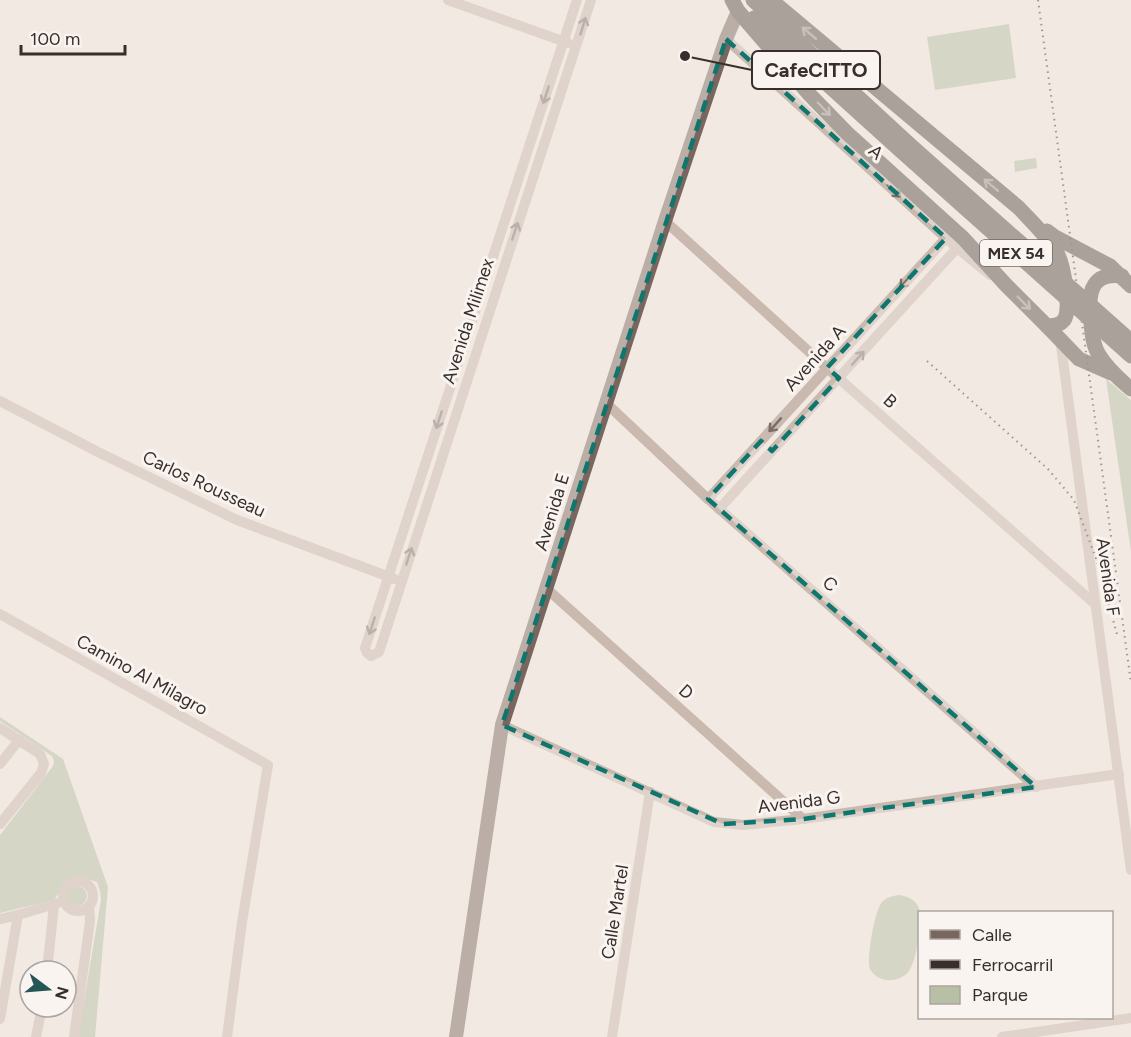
<svg xmlns="http://www.w3.org/2000/svg" width="1131" height="1037" viewBox="0 0 1131 1037" font-family="Figtree,sans-serif">
	<rect width="100%" height="100%" fill="#f1e9e2"/>
	<g fill="#b7bfa4">
		<path d="M1009,24L1016,78L935,90L927,37Z"/>
		<path d="M1036,158L1037,168L1015,172L1014,161Z"/>
		<path d="M1106,379L1131,400V552Z"/>
		<path d="M0,717L63,759L108,887L95,1037H78L101,900L100,891L97,882L78,876L67,881L54,900L0,913V835L53,766L54,761L52,756L0,721Z"/>
		<circle cx="77" cy="896" r="10"/>
		<path d="M899,895C907,896 914,899 918,906C924,915 917,960 909,971C899,984 877,983 870,969C866,959 875,909 882,902C887,897 893,896 899,895Z"/>
	</g>
	<g fill="none" stroke-linecap="round" stroke-linejoin="round">
		<g stroke="#c9b9af" stroke-width="10">
			<path d="M448,0L568,43"/>
			<path d="M577,0L365,648L367,653L371,656L379,652L591,0"/>
			<path d="M726,39L957,248L990,275"/>
			<path d="M665,221L827,368L1095,604"/>
			<path d="M1060,338L1131,870"/>
			<path d="M0,401L98,452L237,520L395,579"/>
			<path d="M606,403L708,499L1036,787"/>
			<path d="M708,499L946,238"/>
			<path d="M719,509L957,248"/>
			<path d="M547,589L803,819"/>
			<path d="M0,614L268,765L242,922L227,1037"/>
			<path d="M502,725L714,822L743,825L803,819L1119,774"/>
			<path d="M0,728L40,754L44,764L41,773L0,824"/>
			<path d="M0,764L19,740"/>
			<circle cx="78" cy="896" r="15"/>
			<path d="M0,919L18,915L58,903"/>
			<path d="M47,971L54,905"/>
			<path d="M0,1019L18,915"/>
			<path d="M36,1037L42,1007"/>
			<path d="M74,1037L90,921L89,906"/>
			<path d="M612,1037L650,792"/>
			<path d="M1002,1037L1131,1018"/>
		</g>
		<path stroke="#78665f" stroke-width="14" d="M456,1037L502,725L665,221L726,39L738,11"/>
		<g stroke="#584a45" stroke-width="15">
			<path d="M732,0L738,11L810,95L847,133L963,238L1006,285L1047,326C1053,326 1060,325 1064,320C1072,309 1063,262 1056,251C1046,235 1032,222 1019,208L771,0"/>
			<path d="M753,0L908,143"/>
			<path d="M754,18L901,151"/>
			<path d="M1047,231L1055,237L1110,266L1131,286"/>
			<path d="M1122,276C1088,271 1088,298 1091,323C1092,334 1093,346 1099,355C1107,368 1119,379 1131,389"/>
			<path d="M1047,326L1079,359L1111,373"/>
		</g>
		<g stroke="#382f2c" stroke-width="2" stroke-dasharray="1.5 4.5" stroke-linecap="butt">
			<path d="M1038,0L1131,683"/>
			<path d="M927,361L1048,469L1074,500L1097,561L1118,638"/>
		</g>
		<g stroke="#584a45" stroke-width="15">
			<path d="M908,143L1131,341"/>
			<path d="M901,151L1131,356"/>
		</g>
	</g>
	<defs><path id="oneway-shaft" d="M-6 0H5M1.5-3L5.5 0L1.5 3" fill="none" stroke-width="1.6" stroke-linecap="round" stroke-linejoin="round" transform="scale(1.5)"/></defs>
	<g stroke="#796d67">
		<use href="#oneway-shaft" transform="translate(583 26) rotate(-73)"/>
		<use href="#oneway-shaft" transform="translate(546 95) rotate(108)"/>
		<use href="#oneway-shaft" transform="translate(894 191) rotate(42)"/>
		<use href="#oneway-shaft" transform="translate(515 231) rotate(-72)"/>
		<use href="#oneway-shaft" transform="translate(906 281) rotate(132)"/>
		<use href="#oneway-shaft" transform="translate(858 358) rotate(-48)"/>
		<use href="#oneway-shaft" transform="translate(439 420) rotate(108)"/>
		<use href="#oneway-shaft" transform="translate(775 425) rotate(132)"/>
		<use href="#oneway-shaft" transform="translate(409 556) rotate(-72)"/>
		<use href="#oneway-shaft" transform="translate(372 626) rotate(108)"/>
	</g>
	<g stroke="#988e89">
		<use href="#oneway-shaft" transform="translate(809 33) rotate(-140)"/>
		<use href="#oneway-shaft" transform="translate(824 109) rotate(46)"/>
		<use href="#oneway-shaft" transform="translate(991 185) rotate(-140)"/>
		<use href="#oneway-shaft" transform="translate(1024 303) rotate(45)"/>
	</g>
	<path d="M0 0H1131V1037H0ZM726,39L946,238L827,368L839,378L772,451L761,441L708,499L1036,787L803,819L723,824L502,725Z" fill="#f1e9e2" fill-opacity=".55" fill-rule="evenodd"/>
	<path fill="none" stroke="#0f766e" stroke-width="4.5" stroke-dasharray="12 8" stroke-linejoin="round" d="M726,39L946,238L827,368L839,378L772,451L761,441L708,499L1036,787L803,819L723,824L502,725Z"/>
	<g text-anchor="middle" dominant-baseline="central" stroke-width="6" stroke-linejoin="round" paint-order="stroke">
		<rect fill="#f9f4ef" stroke="#726a66" stroke-width="1.5" x="980" y="240" width="72" height="26" rx="4.5"/>
		<g font-size="16" font-weight="bold" fill="#382f2c">
			<text x="1016" y="253">MEX 54</text>
		</g>
		<g font-size="18" fill="#382f2c" stroke="#f9f4ef">
			<text transform="translate(876 152) rotate(42)">A</text>
			<text transform="translate(468 321) rotate(-72)">Avenida Milimex</text>
			<text transform="translate(815 358) rotate(-48)">Avenida A</text>
			<text transform="translate(890 401) rotate(41)">B</text>
			<text transform="translate(204 484) rotate(25)">Carlos Rousseau</text>
			<text transform="translate(552 512) rotate(-73)">Avenida E</text>
			<text transform="translate(1108 577) rotate(82)">Avenida F</text>
			<text transform="translate(830 584) rotate(41)">C</text>
			<text transform="translate(142 675) rotate(29)">Camino Al Milagro</text>
			<text transform="translate(686 692) rotate(42)">D</text>
			<text transform="translate(799 802) rotate(-7)">Avenida G</text>
			<text transform="translate(615 912) rotate(-81)">Calle Martel</text>
		</g>
	</g>
	<path fill="none" stroke="#382f2c" stroke-width="2" d="M685 56L752 70"/>
	<circle fill="#382f2c" stroke="#f9f4ef" stroke-width="2" cx="685" cy="56" r="6"/>
	<rect fill="#f9f4ef" stroke="#382f2c" stroke-width="2" x="752" y="51" width="128" height="38" rx="6"/>
	<g font-size="20" text-anchor="middle" font-weight="bold" fill="#382f2c">
		<text x="816" y="77">CafeCITTO</text>
	</g>
	<rect x="918" y="911" width="195" height="108" fill="#f9f4ef" stroke="#aca5a1" stroke-width="1.5"/>
	<rect x="930" y="930" width="30" height="9" fill="#78665f" stroke="#aca5a1" stroke-width="1.5"/>
	<text x="972" y="941" font-size="18" fill="#382f2c">Calle</text>
	<rect x="930" y="960" width="30" height="9" fill="#382f2c" stroke="#aca5a1" stroke-width="1.5"/>
	<text x="972" y="971" font-size="18" fill="#382f2c">Ferrocarril</text>
	<rect x="930" y="986" width="30" height="18" fill="#b7bfa4" stroke="#aca5a1" stroke-width="1.5"/>
	<text x="972" y="1001" font-size="18" fill="#382f2c">Parque</text>
	<g transform="translate(48 989) rotate(106)"><circle r="28" fill="#f9f4ef" stroke="#aca5a1" stroke-width="1.5"/>
	<path d="M0-4.5L10 22L0 15L-10 22Z" fill="#265556"/>
	<text y="-9" font-size="16" font-weight="bold" text-anchor="middle" fill="#382f2c">N</text>
	</g>
	<path d="M21 45v9h104v-9" fill="none" stroke="#382f2c" stroke-width="3"/>
	<text x="30" y="45" font-size="18" fill="#382f2c" stroke="#f9f4ef" stroke-width="4.5" paint-order="stroke">100 m</text>
</svg>
